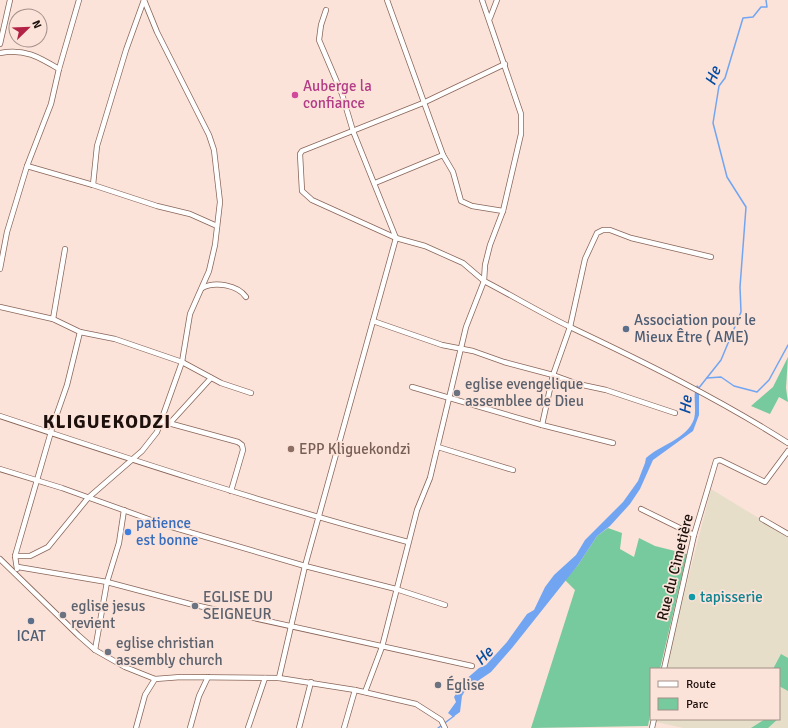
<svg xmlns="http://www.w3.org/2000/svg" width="788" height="728" viewBox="0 0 788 728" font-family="Signika,sans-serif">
	<rect width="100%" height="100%" fill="#fbe3da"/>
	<path fill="#e7dec9" d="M711,489L788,536V728H683L652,721L653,719H779V669H665Z"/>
	<g fill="#77ca9d">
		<path d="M788,357L786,388L788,402L779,397L770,414L751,406L773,387Z"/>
		<path d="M608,528L622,533L620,549L634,557L639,538L655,546L687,554L660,669H651V710L648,726L531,728L575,590L565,580L578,565L597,536Z"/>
		<path d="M781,654L788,658V691L779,686V669H773Z"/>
		<path d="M765,719H778L768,728H751Z"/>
	</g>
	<path fill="#72a5f1" d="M697,385L699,387V415L693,431L653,460L640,489L630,504L610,526L597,536L578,565L512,648L491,672L466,689L462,696L460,712L453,717L448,713L456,702L454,697L464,681L479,668L486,665L507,642L527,614L534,610L545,587L554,575L576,555L585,540L623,502L638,481L645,463L646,458C660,445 687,439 694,419C697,407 692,394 697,385Z"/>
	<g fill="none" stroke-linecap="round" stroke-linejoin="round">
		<g stroke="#72a5f1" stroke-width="1.5">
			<path d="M707,378L721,377L734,386L757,392L769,380L788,345"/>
			<path d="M698,389L721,360L741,312L740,287L746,207L727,177L713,123L719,86L725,78L743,18L753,17L761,7H767L766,0"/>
			<path d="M438,728L454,716"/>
		</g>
		<g stroke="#886558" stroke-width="6">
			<g id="street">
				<path d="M387,0L443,155L453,172L461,201L472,206L503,211"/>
				<path d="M482,0L521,114V134L503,211L490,245L485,265L484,281C513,296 541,313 570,327C644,362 719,399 788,443"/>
				<path d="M490,18L497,0"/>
				<path d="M0,44L10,0"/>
				<path d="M0,53C24,48 39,57 59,69"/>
				<path d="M27,166L93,185L157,206L190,214L217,226"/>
				<path d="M375,183L443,155"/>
				<path d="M93,185L97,146L126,50L144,0"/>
				<path d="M0,269L7,232L27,166L51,104L59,69L79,0"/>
				<path d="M202,288C215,281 238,285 246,297"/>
				<path d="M0,307L53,319L80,332L115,339L182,362L221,383L251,393"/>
				<path d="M53,319L65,249"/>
				<path d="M373,321L442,345L473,351L504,362L553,375L570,327L585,259L597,233L603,230H610L631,238L711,257"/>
				<path d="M412,387L542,425L613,443"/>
				<path d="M0,416C135,461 270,505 408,542"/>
				<path d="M161,421L238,442L242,445L243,450L231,491"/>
				<path d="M170,423L211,378"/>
				<path d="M542,425L553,375L578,384L606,390L675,413"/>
				<path d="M438,447L513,470"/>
				<path d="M0,469L62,488L165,525L305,566L396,589L445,605"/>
				<path d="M641,509L694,535"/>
				<path d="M762,519L788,534"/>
				<path d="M15,556H30L48,547L88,498L142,451L157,432L182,362L190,314L209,271L215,245L220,202L214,150L209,135L157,32L144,0"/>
				<path d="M0,559L78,635L95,650L125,667L155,679L181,677L279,678L355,690L416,704L441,720L445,728"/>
				<path d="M18,567L107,582L190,604L472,666"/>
				<path d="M17,569L15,556L53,425L67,385L80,332"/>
				<path d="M95,650L107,582L119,543L124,510"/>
				<path d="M664,669L694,535L716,461L720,460L765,482L788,451"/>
				<path d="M279,678L305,566L396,238L353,131L342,94L319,40L321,25L326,10"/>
				<path d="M365,692L382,647L417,510L430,478L466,327L484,281L463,263L425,246L396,238L312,200L302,191L300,154L302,151L423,103L505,64"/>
				<path d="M136,728L145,695L155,679"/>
				<path d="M190,728L199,696L208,677"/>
				<path d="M248,728L265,678"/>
				<path d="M299,728L311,682"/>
				<path d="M344,728L355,690"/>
				<path d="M652,728L654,719"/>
			</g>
		</g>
		<use href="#street" stroke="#fff" stroke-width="4.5"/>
	</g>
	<circle fill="#d1479c" stroke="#fbe3da" stroke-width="1.5" cx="295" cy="95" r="4"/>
	<g fill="#5c6f8a" stroke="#fbe3da" stroke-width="1.5">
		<circle cx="626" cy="329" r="4"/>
		<circle cx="31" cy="621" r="4"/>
	</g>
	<g fill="#6b7280" stroke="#fbe3da" stroke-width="1.5">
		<circle cx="457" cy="393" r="4"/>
		<circle cx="195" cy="606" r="4"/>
		<circle cx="63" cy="615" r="4"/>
		<circle cx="108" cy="652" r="4"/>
		<circle cx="438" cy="685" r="4"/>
	</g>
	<circle fill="#8d6e63" stroke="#fbe3da" stroke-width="1.5" cx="291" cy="449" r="4"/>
	<circle fill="#3f7fe0" stroke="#fbe3da" stroke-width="1.5" cx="128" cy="532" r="4"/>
	<circle fill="#0f9aa8" stroke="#fbe3da" stroke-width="1.5" cx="692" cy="597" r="4"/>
	<g text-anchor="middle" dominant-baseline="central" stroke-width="3.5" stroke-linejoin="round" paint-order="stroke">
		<g font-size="15" fill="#b23c85" stroke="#fbe3da" text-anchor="start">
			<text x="303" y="86">Auberge la<tspan x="303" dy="17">confiance</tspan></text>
		</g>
		<g font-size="15" fill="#4e5e75" stroke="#fbe3da" text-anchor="start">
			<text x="634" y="320">Association pour le<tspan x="634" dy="17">Mieux Être ( AME)</tspan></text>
			<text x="31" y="636" text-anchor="middle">ICAT</text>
		</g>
		<g font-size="15" fill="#5b616d" stroke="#fbe3da" text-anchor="start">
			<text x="465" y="384">eglise evengelique<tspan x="465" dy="17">assemblee de Dieu</tspan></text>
			<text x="203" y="597">EGLISE DU<tspan x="203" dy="17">SEIGNEUR</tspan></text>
			<text x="71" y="606">eglise jesus<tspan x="71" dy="17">revient</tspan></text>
			<text x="116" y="643">eglise christian<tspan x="116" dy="17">assembly church</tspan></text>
			<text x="446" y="685">Église</text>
		</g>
		<g font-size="15" fill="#785e54" stroke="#fbe3da" text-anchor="start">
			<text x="299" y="449">EPP Kliguekondzi</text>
		</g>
		<g font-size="15" fill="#366cbe" stroke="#fbe3da" text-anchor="start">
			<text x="136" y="523">patience<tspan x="136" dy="17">est bonne</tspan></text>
		</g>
		<g font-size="15" fill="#1e100c" stroke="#fbe3da">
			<text transform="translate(675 567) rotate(-76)">Rue du Cimetière</text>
		</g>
		<g font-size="15" fill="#0d838f" stroke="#fbe3da" text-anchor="start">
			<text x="700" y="597">tapisserie</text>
		</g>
		<g font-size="16" font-style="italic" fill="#054ba1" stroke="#fbe3da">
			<text transform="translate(713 76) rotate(-70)">He</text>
			<text transform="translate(686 405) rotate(-84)">He</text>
			<text transform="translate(484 656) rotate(-46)">He</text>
		</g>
		<g font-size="19" font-weight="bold" letter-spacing="1" fill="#1e100c" stroke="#fbe3da">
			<text x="107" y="422">KLIGUEKODZI</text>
		</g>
	</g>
	<rect x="650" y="668" width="130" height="52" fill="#fbe3da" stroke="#a38f88"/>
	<rect x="658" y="681" width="20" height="6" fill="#ffffff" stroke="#a38f88"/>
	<text x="686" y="688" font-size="12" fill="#1e100c">Route</text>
	<rect x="658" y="698" width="20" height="12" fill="#77ca9d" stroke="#a38f88"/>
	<text x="686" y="708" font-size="12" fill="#1e100c">Parc</text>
	<g transform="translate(28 28) rotate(67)"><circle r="19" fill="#fbe3da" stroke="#a38f88"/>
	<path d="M0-3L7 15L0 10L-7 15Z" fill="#b32144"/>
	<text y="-6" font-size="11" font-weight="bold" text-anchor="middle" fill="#1e100c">N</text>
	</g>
</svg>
